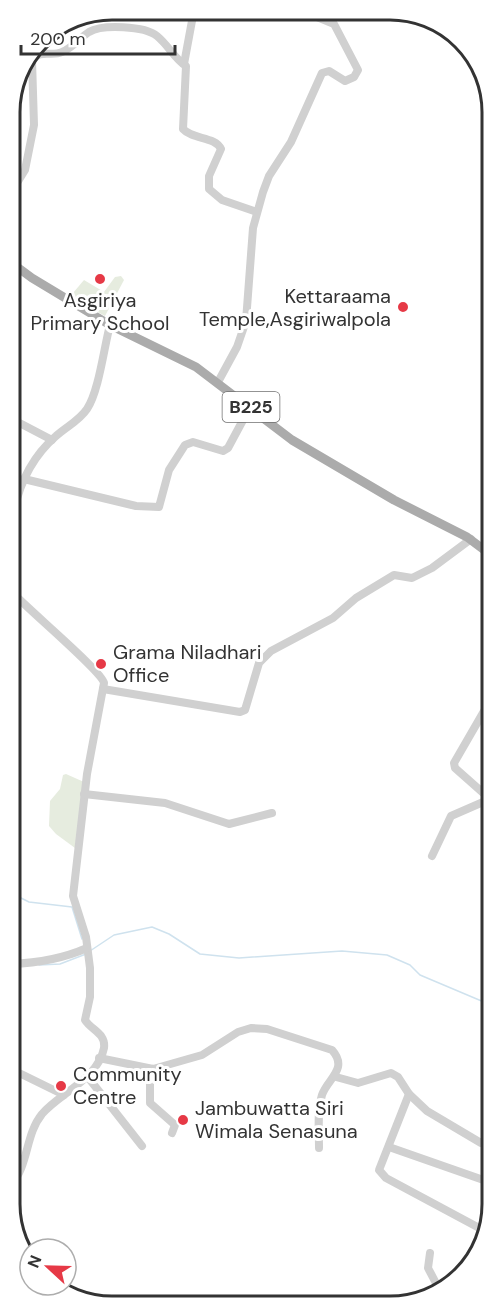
<svg xmlns="http://www.w3.org/2000/svg" width="501" height="1315" viewBox="0 0 501 1315" font-family="'DM Sans',sans-serif">
	<rect width="100%" height="100%" fill="#fff"/>
	<g fill="#e6ecdf">
		<path d="M121,276L124,280L105,316L72,298L73,293L84,280L104,292L115,277Z"/>
		<path d="M66,774L84,782L75,848L56,834L49,826L50,801L60,789L63,775Z"/>
	</g>
	<g fill="none" stroke-linecap="round" stroke-linejoin="round">
		<g stroke="#cfe2ee" stroke-width="1.5">
			<path d="M490,191V192"/>
			<path d="M11,893L29,902L72,907L82,939"/>
			<path d="M90,951L114,935L152,927L169,934L200,954L239,958L342,951L387,955L410,965L420,975L491,1005"/>
			<path d="M39,965L60,964L86,954"/>
		</g>
		<g stroke="#d0d0d0" stroke-width="8">
			<path d="M184,64L194,10"/>
			<path d="M9,196L25,170L34,125L32,60C40,49 52,57 62,52C72,48 80,38 89,32C102,24 145,26 157,36C169,46 174,58 186,66L183,129C193,140 215,136 221,149L209,176V189L222,200L257,212"/>
			<path d="M218,382L237,347L246,321L253,228L263,192L269,176L291,142L322,73L329,71L345,81L354,77L358,70L334,24L300,10"/>
			<path d="M10,418L52,440"/>
			<path d="M24,479L136,506L159,507L169,470L185,445L193,442L223,451L228,448L250,407"/>
			<path d="M10,538C13,500 26,462 56,436C67,426 79,421 87,409C99,391 104,347 110,325"/>
			<path d="M10,590C25,607 102,671 104,683L87,774L73,896L86,937L90,968V997L85,1020C91,1030 106,1033 104,1048C98,1079 60,1093 42,1114C25,1135 29,1165 11,1185"/>
			<path d="M103,689L240,712L245,710L259,663L271,651L333,618L356,598L394,575L412,578L432,568L471,539"/>
			<path d="M84,794L165,803L229,824L272,813"/>
			<path d="M432,856L451,816L490,799L455,768L454,763L491,699"/>
			<path d="M11,964C38,963 62,959 87,948"/>
			<path d="M99,1058L153,1069L202,1055L238,1032L251,1028L267,1029L332,1050C349,1069 327,1079 322,1095C317,1111 319,1131 319,1148"/>
			<path d="M11,1069L64,1095"/>
			<path d="M153,1069L150,1074V1103L175,1125L172,1133"/>
			<path d="M87,1076L142,1146"/>
			<path d="M336,1077L358,1083L391,1073L398,1077L409,1094L379,1170L386,1178L483,1230"/>
			<path d="M409,1094L427,1111L481,1143"/>
			<path d="M389,1147L492,1183"/>
			<path d="M430,1253L428,1268L438,1287"/>
		</g>
		<path stroke="#ababab" stroke-width="9" d="M9,261L32,278L110,325L196,367L292,440L394,500L467,537L491,555"/>
	</g>
	<g fill="#e63946" stroke="#fff" stroke-width="2">
		<circle cx="100" cy="279" r="6"/>
		<circle cx="403" cy="307" r="6"/>
		<circle cx="101" cy="664" r="6"/>
		<circle cx="61" cy="1086" r="6"/>
		<circle cx="183" cy="1120" r="6"/>
	</g>
	<g text-anchor="middle" dominant-baseline="central" stroke-width="6" stroke-linejoin="round" paint-order="stroke">
		<rect fill="#fff" stroke="#707070" stroke-width="1.5" x="222.5" y="392" width="57" height="30" rx="4.5"/>
		<g font-size="18" font-weight="bold" fill="#333">
			<text x="251" y="407">B225</text>
		</g>
		<g font-size="20" fill="#333" stroke="#fff" text-anchor="start">
			<text x="391" y="296" text-anchor="end">Kettaraama<tspan x="391" dy="23">Temple,Asgiriwalpola</tspan></text>
			<text x="100" y="300" text-anchor="middle">Asgiriya<tspan x="100" dy="23">Primary School</tspan></text>
			<text x="113" y="652">Grama Niladhari<tspan x="113" dy="23">Office</tspan></text>
			<text x="73" y="1074">Community<tspan x="73" dy="23">Centre</tspan></text>
			<text x="195" y="1108">Jambuwatta Siri<tspan x="195" dy="23">Wimala Senasuna</tspan></text>
		</g>
	</g>
	<path d="M0 0H501V1315H0ZM112 20H390A92 92 0 0 1 482 112V1204A92 92 0 0 1 390 1296H112A92 92 0 0 1 20 1204V112A92 92 0 0 1 112 20Z" fill="#fff" fill-rule="evenodd"/>
	<path fill="none" stroke="#333" stroke-width="3" d="M112 20H390A92 92 0 0 1 482 112V1204A92 92 0 0 1 390 1296H112A92 92 0 0 1 20 1204V112A92 92 0 0 1 112 20Z"/>
	<g transform="translate(48 1267) rotate(292)"><circle r="28" fill="#ffffff" stroke="#adadad" stroke-width="1.5"/>
	<path d="M0-4.5L10 22L0 15L-10 22Z" fill="#e63946"/>
	<text y="-9" font-size="16" font-weight="bold" text-anchor="middle" fill="#333333">N</text>
	</g>
	<path d="M21 45v9h154v-9" fill="none" stroke="#333333" stroke-width="3"/>
	<text x="30" y="45" font-size="18" fill="#333333" stroke="#ffffff" stroke-width="4.5" paint-order="stroke">200 m</text>
</svg>
